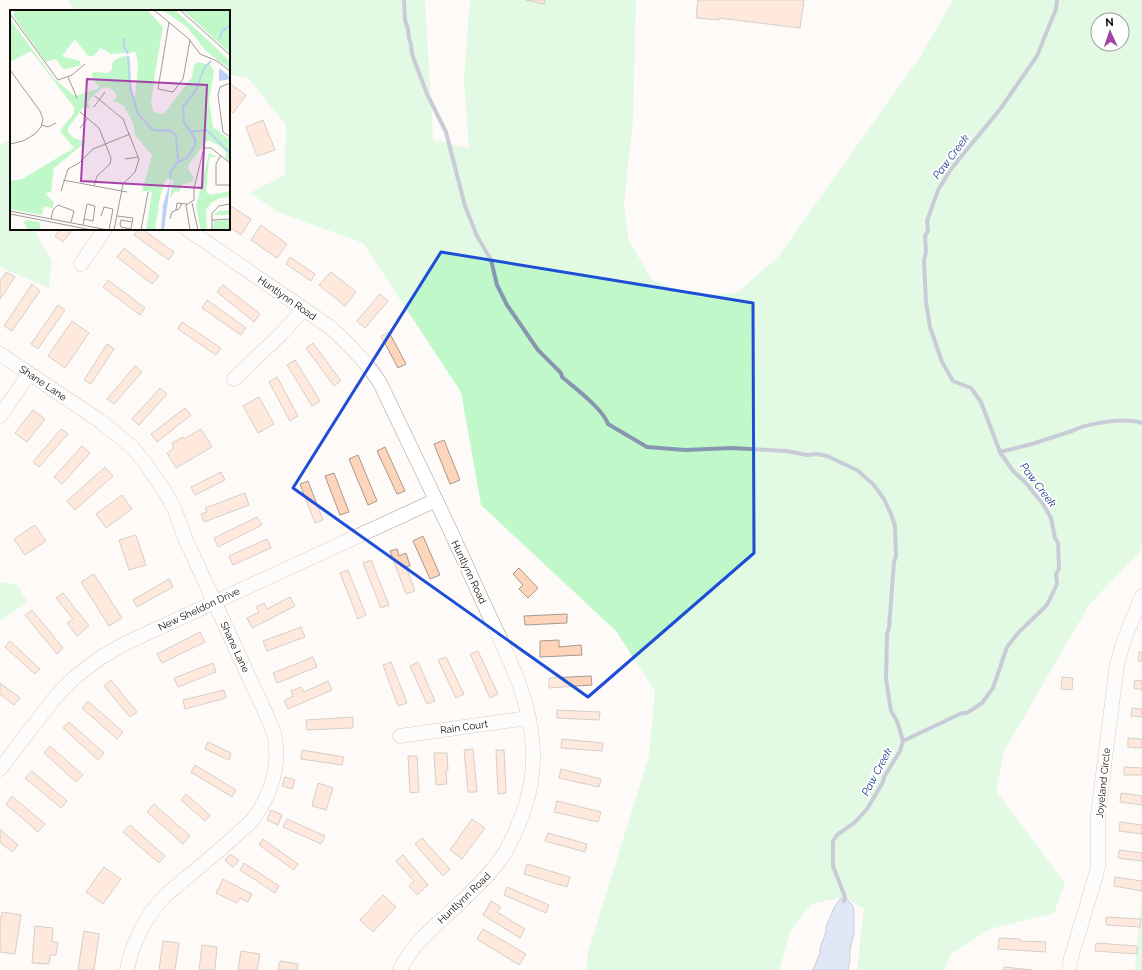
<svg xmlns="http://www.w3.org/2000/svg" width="1142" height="970" viewBox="0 0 1142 970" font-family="Raleway,sans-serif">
	<rect width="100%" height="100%" fill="#fdfaf8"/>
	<g fill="#c1f8ca" fill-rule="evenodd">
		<path d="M67,0H425L433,140L469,148L464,78L470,0H636L633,120L624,203L629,241L652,280L701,297L738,292L778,257L922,54L953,0H1142V549L1089,605L1004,751L996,791L1065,883L1054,913L990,929L951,954L944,970H857L864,909L844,897L811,904L791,930L779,970H586L588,952L649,756L655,691L616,631L481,505L461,392L363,243L278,212L250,193L285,175L286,125L249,79L229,74V11H76ZM1098,20H1122V44H1098Z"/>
		<path d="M11,140V229H33L52,261L49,288L0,267V145Z"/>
		<path d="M0,582L17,585L27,601L0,621Z"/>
		<path d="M1142,900V970H1135L1141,902Z"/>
	</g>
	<path fill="#bdd1f7" stroke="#8996af" d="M845,897L853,906L854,913V933L850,949V959L848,970H813L820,953V948L826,932V927L834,908L840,899Z"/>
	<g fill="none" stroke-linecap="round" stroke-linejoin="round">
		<g stroke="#8996af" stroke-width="4">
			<path d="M404,0L405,20L408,29L409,39L411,44L412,54L427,94L446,132L465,206L477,236L491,260L497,285L507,305L538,350L561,373L562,377C575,388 603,409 608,424L647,447L685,450L732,448L787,451L807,455L817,454L827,456L857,470L873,484L884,499L891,514L895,526L896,556L894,562L889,628L887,633L886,679L891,711L897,721L903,741"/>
			<path d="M1000,452L1032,444L1072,431C1085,424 1117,419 1133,421C1136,421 1139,422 1142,423"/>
			<path d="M844,901L845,897L833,866V841L837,835L854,823L867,809L883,782L884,777L900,751L903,741L962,713H967L982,703L993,688L1007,647L1018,633L1047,605L1057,584L1056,574L1059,569L1058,543L1055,538L1051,518L1043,504L1025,482L1013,471L1000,452L981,402L971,388L953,381L942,362L930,327L926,302L924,261L926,251L925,236L928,231L927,221L938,190L951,169L1001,108L1037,56L1056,9L1057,0"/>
		</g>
	</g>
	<g fill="#fed5ba" stroke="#a79991">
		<path d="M526,0H545L544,4Z"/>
		<path d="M698,0H804L800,28L719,18V20L696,18Z"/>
		<path d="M229,83L246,95L233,113L229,110Z"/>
		<path d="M263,120L275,150L257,156L246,127Z"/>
		<path d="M229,205L251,219L241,235L229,227Z"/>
		<path d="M261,225L287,244L277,258L251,240Z"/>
		<path d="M60,229H73L63,242L55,236Z"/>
		<path d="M138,229H142L174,252L169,260L134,235Z"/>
		<path d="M124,248L159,276L152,284L117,257Z"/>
		<path d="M290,257L315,274L311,281L286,264Z"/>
		<path d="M6,272L15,277L0,299V281Z"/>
		<path d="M331,272L356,292L345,306L319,285Z"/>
		<path d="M108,280L145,308L140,315L103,287Z"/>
		<path d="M32,284L40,291L12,331L4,326Z"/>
		<path d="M223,285L260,314L254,322L217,292Z"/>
		<path d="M380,294L388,301L365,328L357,321Z"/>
		<path d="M207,300L246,328L241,335L202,308Z"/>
		<path d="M58,305L65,310L38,349L31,344Z"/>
		<path d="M72,321L89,333L65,368L48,356Z"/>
		<path d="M182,322L221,348L216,355L178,329Z"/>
		<path d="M389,332L406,364L398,368L381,336Z"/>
		<path d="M313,343L341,381L334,386L306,348Z"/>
		<path d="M107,344L114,349L91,384L84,380Z"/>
		<path d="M295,360L320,401L312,406L287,365Z"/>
		<path d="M135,366L142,372L114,404L107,399Z"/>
		<path d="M277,377L298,416L290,421L269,382Z"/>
		<path d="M160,388L167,394L139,425L132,419Z"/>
		<path d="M259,397L274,424L258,433L243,406Z"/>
		<path d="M185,408L191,415L157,442L151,434Z"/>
		<path d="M33,410L45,419L27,442L15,433Z"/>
		<path d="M61,429L68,434L39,467L33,462Z"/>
		<path d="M201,429L212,447L176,468L167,453L174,448L172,443L183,437L184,439Z"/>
		<path d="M444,440L460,480L450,484L434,444Z"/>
		<path d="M82,446L90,453L62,484L54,477Z"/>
		<path d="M385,447L405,491L397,494L377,451Z"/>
		<path d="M358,455L377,501L368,505L349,459Z"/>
		<path d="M105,467L113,476L75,510L67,501Z"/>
		<path d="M221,472L225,480L195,495L191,487Z"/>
		<path d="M334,473L349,512L340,515L325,476Z"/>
		<path d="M308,481L323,520L315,523L300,484Z"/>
		<path d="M245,493L249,505L204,522L201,514L207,512L205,508Z"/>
		<path d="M122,495L132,509L106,528L96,514Z"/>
		<path d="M257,517L262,525L218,547L214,538Z"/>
		<path d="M35,525L46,541L25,555L14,539Z"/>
		<path d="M136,535L146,565L129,570L119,540Z"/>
		<path d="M423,536L440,575L430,579L413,541Z"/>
		<path d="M267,539L271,548L233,565L229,556Z"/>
		<path d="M397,549L399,556L406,553L410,566L406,567L415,591L406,594L390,551Z"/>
		<path d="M371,560L389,605L381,608L363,563Z"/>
		<path d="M519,568L538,588L528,598L519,589L523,585L513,574Z"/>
		<path d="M348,570L366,615L358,619L340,573Z"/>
		<path d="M94,574L122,618L109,626L81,582Z"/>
		<path d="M169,579L173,587L137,607L133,600Z"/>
		<path d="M63,593L89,626L77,636L67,623L73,619L56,598Z"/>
		<path d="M290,597L295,606L252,628L247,618L259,612L256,607L264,603L267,609Z"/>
		<path d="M32,610L63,648L57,654L25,615Z"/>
		<path d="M567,614V623L525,625L524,616Z"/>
		<path d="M301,627L305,637L267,651L263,641Z"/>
		<path d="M200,632L205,642L162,663L157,654Z"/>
		<path d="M559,640V647L581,645L582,655L540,657V641Z"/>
		<path d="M10,641L40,669L35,674L5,647Z"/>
		<path d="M478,651L498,694L490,698L470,654Z"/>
		<path d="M1139,652H1142V661H1138Z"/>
		<path d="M313,657L317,667L277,683L273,673Z"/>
		<path d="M446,657L464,694L456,698L438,660Z"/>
		<path d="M391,662L407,703L398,706L383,665Z"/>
		<path d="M418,662L435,701L427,704L410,666Z"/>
		<path d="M213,663L216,672L178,687L174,678Z"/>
		<path d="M591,676L592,685L549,688V678Z"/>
		<path d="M1062,677L1073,678L1072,690L1061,689Z"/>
		<path d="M111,680L137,712L130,717L104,686Z"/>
		<path d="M1135,680L1142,681V690L1134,688Z"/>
		<path d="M328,681L332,690L288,709L284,701L293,696L291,691L301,687L304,692Z"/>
		<path d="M0,683L20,698L14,705L0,694Z"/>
		<path d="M224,690L226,698L185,709L183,700Z"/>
		<path d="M88,701L123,732L117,739L82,708Z"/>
		<path d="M1132,708L1142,709V717L1131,716Z"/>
		<path d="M557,710L600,712L599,720L557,718Z"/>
		<path d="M353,717V728L307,730L306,720Z"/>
		<path d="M69,722L104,753L98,760L63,728Z"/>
		<path d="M1128,738L1142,739V748L1128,747Z"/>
		<path d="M562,739L603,743L602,751L561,748Z"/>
		<path d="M208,742L231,753L229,760L205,749Z"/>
		<path d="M50,746L83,775L76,782L44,753Z"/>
		<path d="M473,749L477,792H468L464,750Z"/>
		<path d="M302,750L344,757L342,765L301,759Z"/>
		<path d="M496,750H504L506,793L498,794Z"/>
		<path d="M434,753H447L448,770H446L447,784L436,785Z"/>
		<path d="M408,756H417L419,792L410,793Z"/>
		<path d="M195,765L236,790L232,797L191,772Z"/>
		<path d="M1124,767L1142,768V775H1124Z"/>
		<path d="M561,769L601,779L599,787L559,778Z"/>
		<path d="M32,771L67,801L61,808L25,778Z"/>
		<path d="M285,777L295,780L292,789L282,786Z"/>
		<path d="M318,783L333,788L326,810L312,806Z"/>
		<path d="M1121,793L1142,796V805L1120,802Z"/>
		<path d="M186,794L210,815L205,821L181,800Z"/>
		<path d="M12,796L45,824L38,832L6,804Z"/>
		<path d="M557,801L601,812L598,822L554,812Z"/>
		<path d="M154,804L190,836L183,844L147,812Z"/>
		<path d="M271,810L282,815L278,825L267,820Z"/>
		<path d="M287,819L325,836L321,844L283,827Z"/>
		<path d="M472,819L485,828L462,859L450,850Z"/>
		<path d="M1120,822L1142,825V834L1119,831Z"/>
		<path d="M130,825L165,856L159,863L123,832Z"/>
		<path d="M0,829L18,845L12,852L0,842Z"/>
		<path d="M548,833L587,844L585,852L545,841Z"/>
		<path d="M422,838L450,869L443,876L415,844Z"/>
		<path d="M263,839L298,864L294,870L259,845Z"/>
		<path d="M1119,850L1142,853V861L1118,858Z"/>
		<path d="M230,854L239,860L233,867L225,861Z"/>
		<path d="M403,855L428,885L417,895L409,886L414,881L396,861Z"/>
		<path d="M244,863L279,886L275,893L240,870Z"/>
		<path d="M527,864L570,877L567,887L524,874Z"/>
		<path d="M104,867L121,879L103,904L86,892Z"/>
		<path d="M1115,877L1142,881V891L1114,886Z"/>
		<path d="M223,879L252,894L248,902L240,898L237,903L216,893Z"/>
		<path d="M507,887L549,905L546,913L504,895Z"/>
		<path d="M383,895L396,907L373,932L360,920Z"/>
		<path d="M491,901L501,907L497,912L525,929L520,938L483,915Z"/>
		<path d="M2,912L21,915L15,954L0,952V923Z"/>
		<path d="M1106,917L1141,919L1140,927L1106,925Z"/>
		<path d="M35,926L53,928L52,942H58L56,955H50L49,964L32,963Z"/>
		<path d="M483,929L526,954L519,965L477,939Z"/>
		<path d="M84,931L99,934L94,970H78Z"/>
		<path d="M999,938L1020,939V941L1046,942L1045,952L998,949Z"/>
		<path d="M163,941L179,943L175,970H159Z"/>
		<path d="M1096,943L1137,946V954L1095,951Z"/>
		<path d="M202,945L217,947L215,970H199Z"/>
		<path d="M241,951L260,954L257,970H238Z"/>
		<path d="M280,961L298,964L297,970H278Z"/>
		<path d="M1004,967L1032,970H1003Z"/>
	</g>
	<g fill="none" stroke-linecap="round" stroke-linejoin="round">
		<g stroke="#a69990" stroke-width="15">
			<g id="street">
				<path d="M187,229L330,327C347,343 365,360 378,380C382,386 385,393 388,400C420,466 452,533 482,600C504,648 532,698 533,753C534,788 523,818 507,849C504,855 500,860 496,865C482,883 465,898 448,914C429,931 411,946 400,970"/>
				<path d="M81,264L105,229"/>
				<path d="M0,354L100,421L132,447L143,460L164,490L174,508L185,538L266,714C269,721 272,727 274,734C281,762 272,792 256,815C251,823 242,830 235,836C219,851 203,864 186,878C180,884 172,889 166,895C146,915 132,943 127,970"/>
				<path d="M234,379L281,334L304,309"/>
				<path d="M0,416L29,374"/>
				<path d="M400,736L528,718"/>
				<path d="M0,769L57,695L75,677L100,658L124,644L436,500"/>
				<path d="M1069,970L1071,958L1098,868V814L1117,664L1124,640L1142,596"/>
			</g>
		</g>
		<use href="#street" stroke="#fff" stroke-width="14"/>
	</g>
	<path d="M0 0H1142V970H0ZM441,252L753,303L754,553L588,697L293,488Z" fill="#fdfaf8" fill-opacity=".55" fill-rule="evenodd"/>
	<path fill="none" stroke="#1d4ed8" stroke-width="3" stroke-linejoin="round" d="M441,252L753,303L754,553L588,697L293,488Z"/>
	<g text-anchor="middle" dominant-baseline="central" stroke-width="4" stroke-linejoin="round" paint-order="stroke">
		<g font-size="10" fill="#0f0b08" stroke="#fff">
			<text transform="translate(287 298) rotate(35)">Huntlynn Road</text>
			<text transform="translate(43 383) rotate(34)">Shane Lane</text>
			<text transform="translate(469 572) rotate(65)">Huntlynn Road</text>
			<text transform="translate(199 609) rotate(-25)">New Sheldon Drive</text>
			<text transform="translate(235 647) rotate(65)">Shane Lane</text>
			<text transform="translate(464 727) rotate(-8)">Rain Court</text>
			<text transform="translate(1103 783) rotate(-84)">Joyeland Circle</text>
			<text transform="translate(464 898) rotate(-44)">Huntlynn Road</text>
		</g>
		<g font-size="11" font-style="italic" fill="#204189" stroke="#fff">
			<text transform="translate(951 157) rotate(-53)">Paw Creek</text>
			<text transform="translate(1038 485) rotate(53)">Paw Creek</text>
			<text transform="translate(877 772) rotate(-62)">Paw Creek</text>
		</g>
	</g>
	<g transform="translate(10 10)">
		<rect width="220" height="220" fill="#fdfaf8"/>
		<path d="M6,0H137L153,17L145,63L141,94L144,102L153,104L157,100L182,67L184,55L188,52L200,55L204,60L199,91L203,117L220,130V152L215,147L217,143L210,136L198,130L179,154L178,158L184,168L183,171L172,175L169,182L165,181L160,188L163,170L157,169L155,171L150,187L145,220H136L142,182L132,181L142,145L125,125L123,113L114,96L102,90L106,89V83L98,77L90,79L78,92L80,99L75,97L72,99L58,118V122L64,128L76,132L44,158L41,182L35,183L44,193L43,198L34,196L32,205L0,199L1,171L12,169L64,138L50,121L64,103V97L21,41L0,52V9L44,69L65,86L87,79L89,77L82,67L83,62L98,63L102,60V53L106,49L115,46L120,47L122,86L125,87L128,56L126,42L101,44L91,38L83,46H78L65,29L52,46L70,51L71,55L56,59L52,58L46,49L36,52L8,13L3,5ZM152,0H165L220,51V59L197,42L176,16ZM173,0H220V43ZM199,143L207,147H200L199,150L196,182L200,185L220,181V187L210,188L201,193L196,200L197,220H191L186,196ZM220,200V205H203L209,201ZM16,210L29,212L31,220H18L14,213ZM220,210V220H203L204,211Z" fill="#c1f8ca"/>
		<path d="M209,58L218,65L220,69L209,71ZM161,168L154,220H151L153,195Z" fill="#bdd1f7"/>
		<path fill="none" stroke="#bdd1f7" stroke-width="2" d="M114,28V36L118,44M210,29L212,21L220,16M118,46L120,77L128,104L143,120L161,121L166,125L168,151M180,122L197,120L220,143M161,168L160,162L168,152L177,148L185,136V129L174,112L173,97L186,80L194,58L201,51"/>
		<path fill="none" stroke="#9e9a98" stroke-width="1" d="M144,0L179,29L190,44L207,51L220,61M170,0L220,45M0,4L48,70L62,65L75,54M159,12L148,79L163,82L173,69L180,30M0,60L30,101L33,109L31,117L25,124L13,131L0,134M58,67L67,88M220,73L210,77L208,85L213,122L220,127M85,86L113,109L129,149L125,162L113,174L104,220M84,97L95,82M70,102L89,118L101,148L100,154L87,166L84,176M32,115L38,117L46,113M70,118L78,108M211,145L206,154V175H220M115,149L128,147M53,170L117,182M51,181L58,159L69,153L83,139L120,124M182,193L188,220M166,200L167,193L177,194M0,201L98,220M0,204L82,220M91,206L94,197L103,199L99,220M107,206L123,208L121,219M41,209L43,200L48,195L64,201L61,212M160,209L162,202L169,199L172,193M202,210L220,209M73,215L74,209L77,194L85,196L83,211L74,209M121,219L111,217L110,214L111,210L122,212M131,220L138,182M180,220L176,195L184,190V178L194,138H201L220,153M202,220V203L209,196L220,194"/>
		<path fill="#a543a9" fill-opacity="0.15" stroke="#a543a9" stroke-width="2" d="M77,69L197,75L192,178L71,171Z"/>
		<rect width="220" height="220" fill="none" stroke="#0f0b08" stroke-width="2"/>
	</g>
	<g transform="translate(1110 32) rotate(357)"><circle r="19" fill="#ffffff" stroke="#9f9d9c"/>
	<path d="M0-3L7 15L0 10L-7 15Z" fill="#a543a9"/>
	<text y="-6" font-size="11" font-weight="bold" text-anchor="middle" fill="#0f0b08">N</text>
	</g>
</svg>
